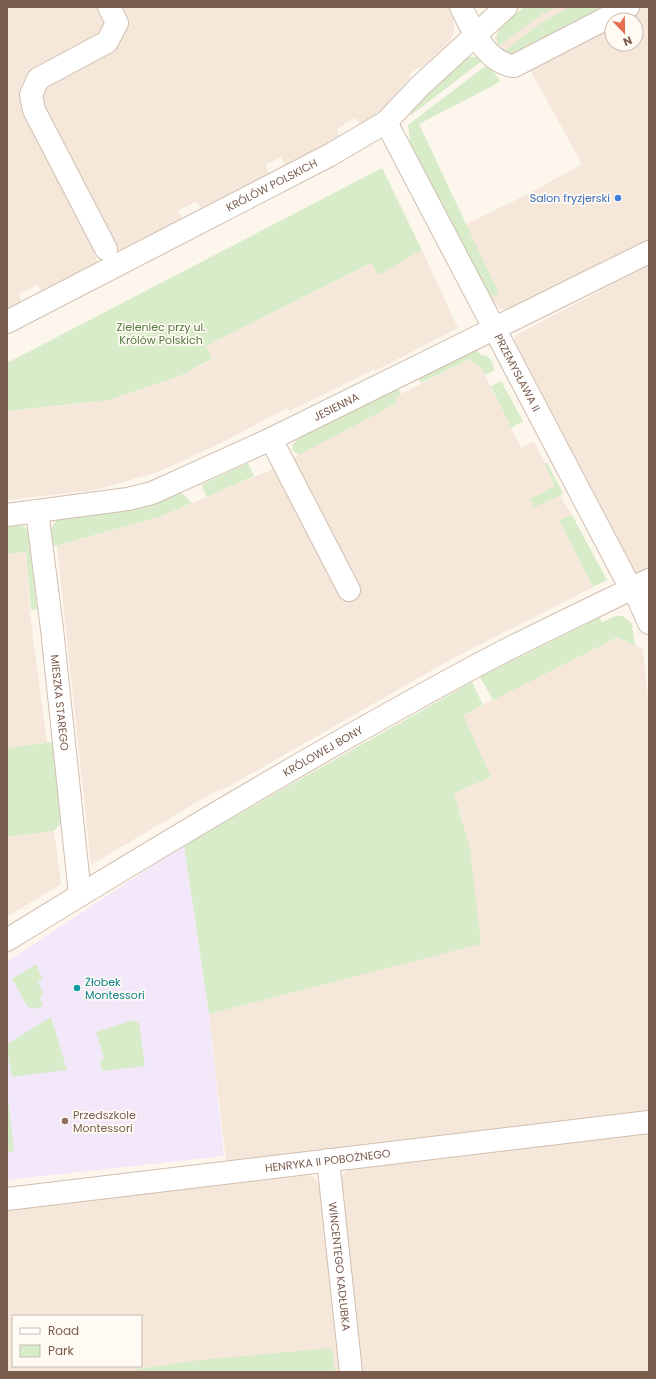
<svg xmlns="http://www.w3.org/2000/svg" width="656" height="1379" viewBox="0 0 656 1379" font-family="Poppins,sans-serif">
	<rect width="100%" height="100%" fill="#fdf6ec"/>
	<g fill="#f5e8da" fill-rule="evenodd">
		<path d="M7,7H449L454,23V32L449,42L420,69L419,67L409,75L410,78L403,85L392,99L370,119L360,125L355,118L337,129L340,136L285,165L281,157L265,165L269,173L201,208L196,201L178,211L182,218L120,252L115,244L94,254L98,262L41,291L37,285L19,294L22,302L7,309Z"/>
		<path d="M524,7H649V241L511,310L501,309L492,301L454,230L528,194L582,164L530,70L503,52L498,46L495,38L498,30ZM612,20H636V44H612Z"/>
		<path d="M422,250L458,328L375,371L374,369L367,373L290,411L287,408L223,442L158,472L95,490L7,500V411L86,403L122,396L180,376L212,360L206,346L371,263L378,274Z"/>
		<path d="M649,265V568L639,572H635L631,569L514,345V338L518,334Z"/>
		<path d="M470,359L482,369L521,448L534,441L560,496L572,515L559,520L593,587L448,661L228,787L218,791L217,790L91,865L57,546L162,516L268,471L397,403L395,397Z"/>
		<path d="M26,552L31,622L47,742L7,748V554Z"/>
		<path d="M618,637L643,649L649,705V1111L226,1162L209,1014L481,944L462,818L454,793L491,777L462,715Z"/>
		<path d="M54,831L61,884L7,917V837Z"/>
		<path d="M649,1132V1372H362L340,1182L343,1175L348,1170L355,1167Z"/>
		<path d="M301,1173L314,1177L322,1189L342,1372H7V1208ZM13,1316H141V1366H13Z"/>
	</g>
	<path fill="#f3e8fa" d="M184,845L209,1014L224,1156L7,1180V962Z"/>
	<g fill="#d8ecc9">
		<path d="M524,7H556L539,16L498,46C492,28 512,18 524,7Z"/>
		<path d="M570,7H603L515,53L503,52L542,22Z"/>
		<path d="M469,57H476L483,60L410,116L415,104L463,60Z"/>
		<path d="M488,64L500,81L498,83L419,124L499,294L490,298L410,143L408,125Z"/>
		<path d="M382,168L422,250L378,275L371,263L206,346L212,359L180,376L109,400L7,411V363Z"/>
		<path d="M477,350L480,354L490,358L495,370L485,375L482,369L470,359L421,383L419,379Z"/>
		<path d="M501,381L523,421L511,428L491,386Z"/>
		<path d="M398,389L401,394L395,397L397,403L299,455L292,450L293,444L299,438Z"/>
		<path d="M248,463L254,476L207,497L201,485Z"/>
		<path d="M544,463H547L563,493L560,496L534,507L530,499L555,486Z"/>
		<path d="M182,493L192,503L162,516L52,547L50,529L57,520L135,509Z"/>
		<path d="M572,515L607,580L593,587L559,520Z"/>
		<path d="M20,524L26,528L28,533L37,609L31,610L26,552L7,554V526Z"/>
		<path d="M616,616H623L632,624L635,646L618,637L493,700L480,677L599,617L602,622Z"/>
		<path d="M472,682L483,705L463,715L491,777L454,793L470,848L481,944L209,1014L184,845Z"/>
		<path d="M52,742L61,823L54,831L7,837V748Z"/>
		<path d="M36,964L43,980L38,981L43,994L40,996L43,1006L34,1009L27,1006L12,979Z"/>
		<path d="M51,1017L67,1070L12,1077C10,1065 7,1056 7,1044Z"/>
		<path d="M134,1020L139,1023L145,1066L102,1071L100,1060L104,1059L96,1032Z"/>
		<path d="M7,1089L14,1151L7,1152Z"/>
		<path d="M332,1348L335,1372H137V1369L200,1360Z"/>
	</g>
	<g fill="none" stroke-linecap="round" stroke-linejoin="round">
		<g stroke="#d1beb0" stroke-width="24">
			<g id="minor">
				<path d="M461,7C472,29 486,63 514,66L628,7"/>
				<path id="s1" d="M386,122L631,589L638,598L649,623"/>
				<path d="M106,249L34,110L31,95L38,79L107,42L117,23L109,7"/>
				<path id="s2" d="M7,322L330,155L386,122L420,86L506,7"/>
				<path d="M271,439L349,590"/>
				<path id="s3" d="M37,511L52,629L80,895"/>
				<path id="s4" d="M7,515L128,499L152,493L271,439L649,252"/>
				<path id="s5" d="M7,940C159,846 313,754 470,669C529,637 589,610 649,580"/>
				<path id="s6" d="M328,1160L351,1372"/>
				<path id="s7" d="M7,1199L649,1122"/>
			</g>
		</g>
		<use href="#minor" stroke="#fff" stroke-width="22"/>
	</g>
	<circle fill="#3f7fe0" stroke="#fffaf3" stroke-width="1.5" cx="618" cy="198" r="4"/>
	<circle fill="#0f9aa8" stroke="#fffaf3" stroke-width="1.5" cx="77" cy="988" r="4"/>
	<circle fill="#8d6e63" stroke="#fffaf3" stroke-width="1.5" cx="65" cy="1121" r="4"/>
	<g text-anchor="middle" dominant-baseline="central" stroke-width="3.5" stroke-linejoin="round" paint-order="stroke">
		<g font-size="11" fill="#7a5c4d" stroke="#fffaf3">
			<text stroke="none"><textPath href="#s2" startOffset="298">KRÓLÓW POLSKICH</textPath></text>
			<text stroke="none"><textPath href="#s1" startOffset="283">PRZEMYSŁAWA II</textPath></text>
			<text stroke="none"><textPath href="#s4" startOffset="350">JESIENNA</textPath></text>
			<text stroke="none"><textPath href="#s3" startOffset="193">MIESZKA STAREGO</textPath></text>
			<text stroke="none"><textPath href="#s5" startOffset="368">KRÓLOWEJ BONY</textPath></text>
			<text stroke="none"><textPath href="#s7" startOffset="323">HENRYKA II POBOŻNEGO</textPath></text>
			<text stroke="none"><textPath href="#s6" startOffset="107">WINCENTEGO KADŁUBKA</textPath></text>
		</g>
		<g font-size="11" fill="#366cbe" stroke="#fffaf3" text-anchor="end">
			<text x="610" y="198">Salon fryzjerski</text>
		</g>
		<g font-size="11" fill="#537a41" stroke="#fffaf3">
			<text x="161" y="327">Zieleniec przy ul.<tspan x="161" dy="13">Królów Polskich</tspan></text>
		</g>
		<g font-size="11" fill="#0d838f" stroke="#fffaf3" text-anchor="start">
			<text x="85" y="982">Żłobek<tspan x="85" dy="13">Montessori</tspan></text>
		</g>
		<g font-size="11" fill="#785e54" stroke="#fffaf3" text-anchor="start">
			<text x="73" y="1115">Przedszkole<tspan x="73" dy="13">Montessori</tspan></text>
		</g>
	</g>
	<rect width="656" height="1379" fill="none" stroke="#7a5c4d" stroke-width="16"/>
	<rect x="12" y="1315" width="130" height="52" fill="#fffaf3" stroke="#cabbb1"/>
	<rect x="20" y="1328" width="20" height="6" fill="#ffffff" stroke="#cabbb1"/>
	<text x="48" y="1335" font-size="12" fill="#7a5c4d">Road</text>
	<rect x="20" y="1345" width="20" height="12" fill="#d8ecc9" stroke="#cabbb1"/>
	<text x="48" y="1355" font-size="12" fill="#7a5c4d">Park</text>
	<g transform="translate(624 32) rotate(158)"><circle r="19" fill="#fffaf3" stroke="#cabbb1"/>
	<path d="M0-3L7 15L0 10L-7 15Z" fill="#e76f51"/>
	<text y="-6" font-size="11" font-weight="bold" text-anchor="middle" fill="#7a5c4d">N</text>
	</g>
</svg>
